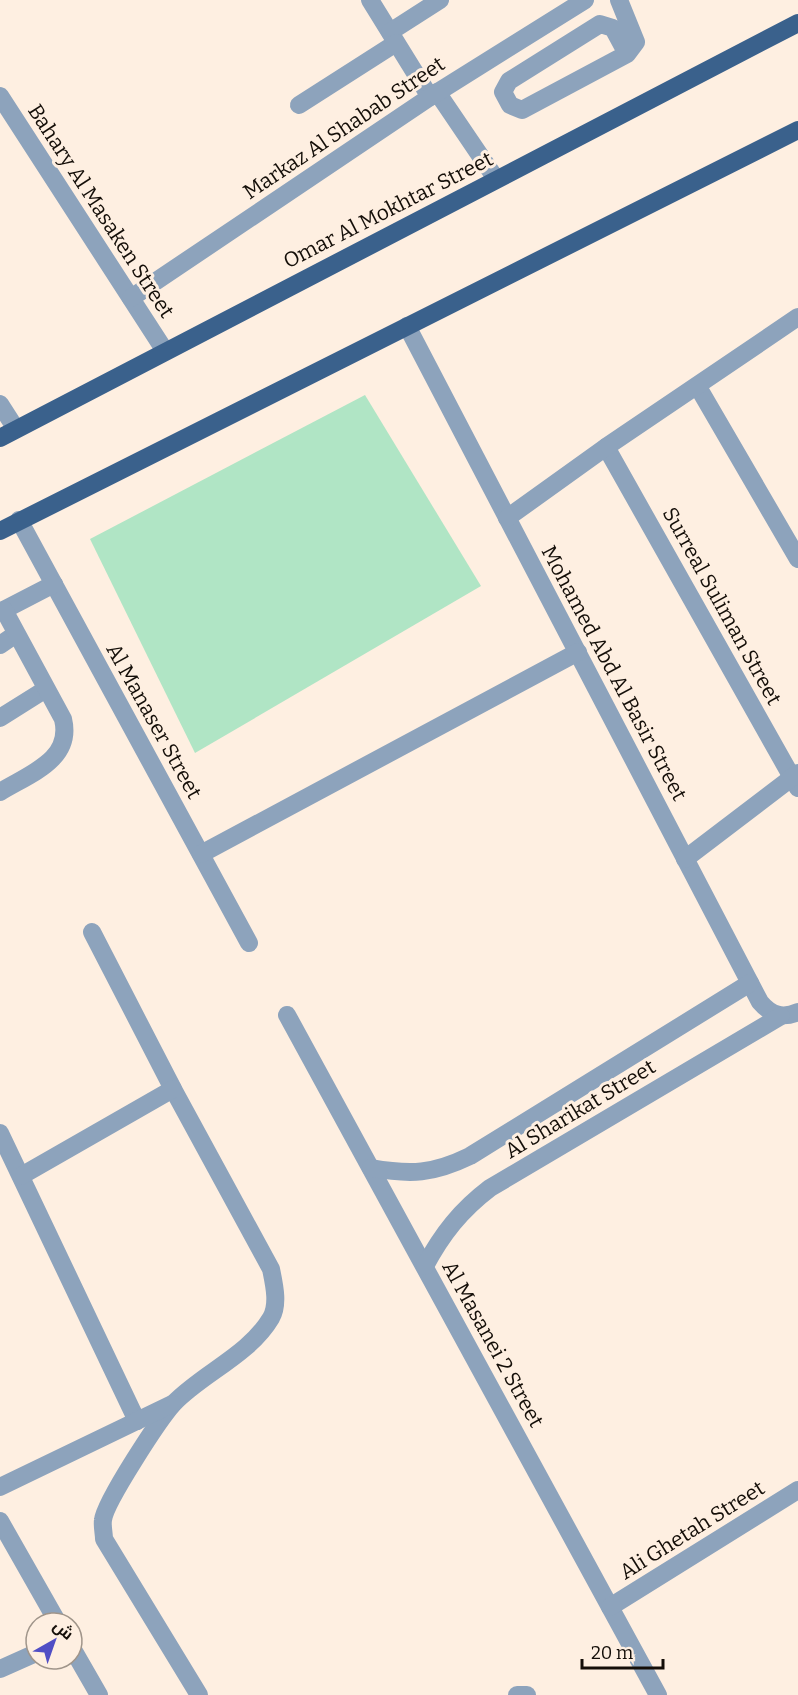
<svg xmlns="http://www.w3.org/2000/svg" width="798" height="1695" viewBox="0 0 798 1695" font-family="Bitter,Cairo,serif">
	<rect width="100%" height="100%" fill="#feefe1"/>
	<path fill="#b0e5c5" d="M365,395L481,586L195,753L90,539Z"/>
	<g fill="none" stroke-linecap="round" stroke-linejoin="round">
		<g stroke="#8da3bc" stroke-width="18">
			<path d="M370,0L430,97"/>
			<path d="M619,0L636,42L627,54L522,110L510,105L503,92L509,81L600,24L613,28L627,54"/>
			<path d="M390,32L440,0"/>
			<path d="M437,92L496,179"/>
			<path d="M0,96L165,351"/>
			<path d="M299,105L396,43"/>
			<path d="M131,298L430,97L585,0"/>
			<path d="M407,326L760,1002C771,1015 782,1019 798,1012"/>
			<path d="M698,387L798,559"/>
			<path d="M0,404L16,429"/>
			<path d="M606,447L798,788"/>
			<path d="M507,518L606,447L798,317"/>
			<path d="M19,520L249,943"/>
			<path d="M0,612L54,584"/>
			<path d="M0,645L16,634"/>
			<path d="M0,718L46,689"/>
			<path d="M0,792C29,774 73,760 63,719L4,610"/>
			<path d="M201,854L578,652"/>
			<path d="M685,859L798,773"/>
			<path d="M92,932L173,1089L271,1269C274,1284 279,1304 271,1318C249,1355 203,1373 174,1403C160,1418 105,1502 103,1520C102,1526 104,1533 104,1539L199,1695"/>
			<path d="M287,1015L658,1695"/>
			<path d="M0,1133L137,1421"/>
			<path d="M371,1168C411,1175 433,1174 470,1156L750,983"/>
			<path d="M21,1176L173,1089"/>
			<path d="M425,1266C442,1234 461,1210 490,1188L781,1016"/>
			<path d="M0,1487L172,1404"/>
			<path d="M0,1521L58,1623"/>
			<path d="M610,1607L798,1490"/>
			<path d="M72,1648L99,1695"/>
			<path d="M0,1669L36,1653"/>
			<path d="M517,1695H527"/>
		</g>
		<g stroke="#3a618c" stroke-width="18">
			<path d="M0,438L798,23"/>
			<path d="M0,531L798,130"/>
		</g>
	</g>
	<g text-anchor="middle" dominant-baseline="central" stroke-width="6" stroke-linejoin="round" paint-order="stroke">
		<g font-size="21" fill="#140e08" stroke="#feefe1">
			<text transform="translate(344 128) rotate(-34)">Markaz Al Shabab Street</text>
			<text transform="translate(388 210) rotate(-27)">Omar Al Mokhtar Street</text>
			<text transform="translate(101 211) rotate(57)">Bahary Al Masaken Street</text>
			<text transform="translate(722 606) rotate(61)">Surreal Suliman Street</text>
			<text transform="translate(614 673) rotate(62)">Mohamed Abd Al Basir Street</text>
			<text transform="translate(154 721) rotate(61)">Al Manaser Street</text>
			<text transform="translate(580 1109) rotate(-31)">Al Sharikat Street</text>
			<text transform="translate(493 1344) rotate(61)">Al Masanei 2 Street</text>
			<text transform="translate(692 1530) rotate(-32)">Ali Ghetah Street</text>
		</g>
	</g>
	<g transform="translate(54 1641) rotate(40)"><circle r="28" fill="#feefe1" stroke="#a0958a" stroke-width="1.5"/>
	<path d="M0-4.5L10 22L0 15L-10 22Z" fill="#504ec5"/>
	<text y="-9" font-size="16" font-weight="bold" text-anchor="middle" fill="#140e08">ش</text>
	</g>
	<path d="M582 1659v9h81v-9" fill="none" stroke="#140e08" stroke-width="3"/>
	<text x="591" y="1659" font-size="18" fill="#140e08" stroke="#feefe1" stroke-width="4.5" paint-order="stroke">20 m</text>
</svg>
